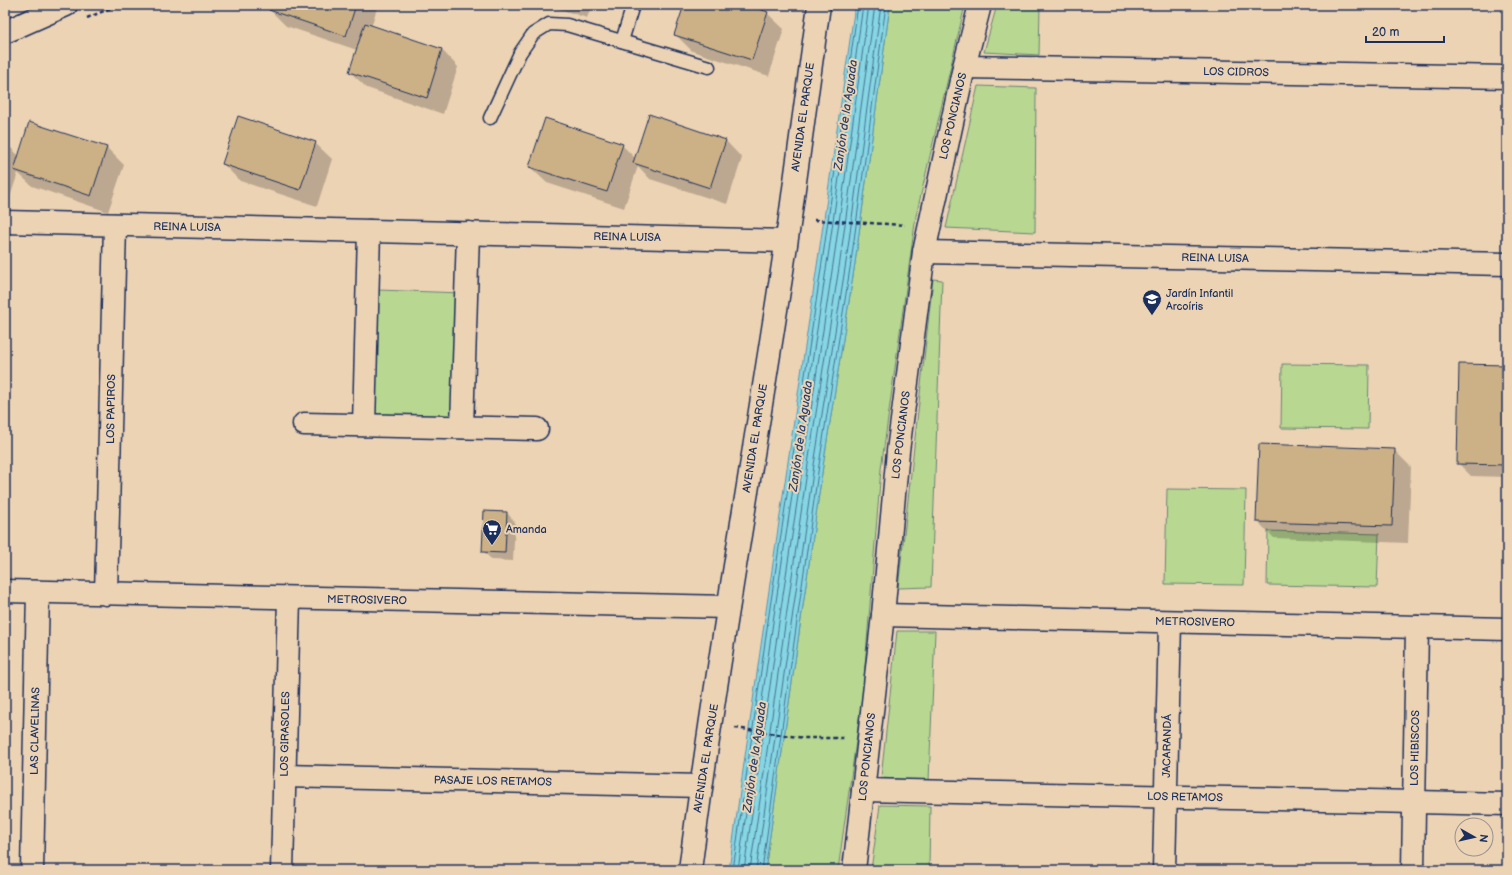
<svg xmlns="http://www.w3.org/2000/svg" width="1512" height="875" viewBox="0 0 1512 875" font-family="'Balsamiq Sans',sans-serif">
	<rect width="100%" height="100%" fill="#ecd3b4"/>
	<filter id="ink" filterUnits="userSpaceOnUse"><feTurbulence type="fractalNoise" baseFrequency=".025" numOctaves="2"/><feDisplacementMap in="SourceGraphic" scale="8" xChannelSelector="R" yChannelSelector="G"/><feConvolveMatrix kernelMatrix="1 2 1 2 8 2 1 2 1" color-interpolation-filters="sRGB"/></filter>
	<g filter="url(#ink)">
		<g fill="#b8d790" stroke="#6a8377">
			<path d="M890,5H965L916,216L881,469L863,691L838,870H765L823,466L855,263Z"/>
			<path d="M997,5H1040L1039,55L984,52Z"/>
			<path d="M978,86L1036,88L1035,232L946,228Z"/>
			<path d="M933,279L942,280L931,587L898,588Z"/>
			<path d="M378,290L462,293L459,416L375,414Z"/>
			<path d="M1282,364L1369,365L1368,429L1281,428Z"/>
			<path d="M1167,489L1246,490L1244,585L1165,584Z"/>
			<path d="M1268,531L1379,534L1377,587L1267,585Z"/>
			<path d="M897,631H935L929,781L881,778Z"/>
			<path d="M880,805L930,806L929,870H871Z"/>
		</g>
		<path fill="#86d6e3" stroke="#5b93ae" d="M855,5H890L855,263L823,466L765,870H729C769,581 814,293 855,5Z"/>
		<g fill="#0003">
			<path d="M271,5H378L371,27L442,50L458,67L443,114L367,88L350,72L357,50L286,26L270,10Z"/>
			<path d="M547,5H592L587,18Z"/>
			<path d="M685,5H745L767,13L784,29L769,76L692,51L675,34Z"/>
			<path d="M30,123L107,148L124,165L108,212L32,186L18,173L7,206L5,205V142L19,156Z"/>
			<path d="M726,141L742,158L727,204L650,179L638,166L624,208L547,183L530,167L622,145L635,158Z"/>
			<path d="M315,143L332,159L317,206L240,181L223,164Z"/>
			<path d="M1460,365L1507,366V477L1471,476L1458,463Z"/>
			<path d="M1394,450L1411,467L1408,543L1274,538L1257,521Z"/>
			<path d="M507,513L515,522L513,561L492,560L483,551Z"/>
		</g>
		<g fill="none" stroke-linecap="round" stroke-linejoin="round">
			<g stroke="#467293" stroke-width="1">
				<path d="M733,870L769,614L824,249L858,5"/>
				<path d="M738,870L774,615L829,250L863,5"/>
				<path d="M744,870L780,615L835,251L869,5"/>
				<path d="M750,870L808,464L840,261L875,5"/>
				<path d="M756,870L814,465L846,262L881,5"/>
				<path d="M762,870L819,465L851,262L886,5"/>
			</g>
		</g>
		<g fill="#cdb186" stroke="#1b2f5e">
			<path d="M270,5H356L346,36L269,10Z"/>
			<path d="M684,5H748L768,12L752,60L674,35Z"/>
			<path d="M365,23L442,49L427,98L349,72Z"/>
			<path d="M649,114L726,140L710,188L633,163Z"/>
			<path d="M238,116L316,142L300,190L222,164Z"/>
			<path d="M545,118L623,144L607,192L529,167Z"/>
			<path d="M29,122L107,147L91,196L14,170Z"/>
			<path d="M1459,364L1507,365L1506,465L1457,464Z"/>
			<path d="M1259,444L1395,449L1392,526L1256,522Z"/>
			<path d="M484,511L507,512L505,553L482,552Z"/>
		</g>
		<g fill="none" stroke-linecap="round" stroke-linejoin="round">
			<g stroke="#1b2f5e" stroke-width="15">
				<g id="service">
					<path d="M622,41L633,5"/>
					<path d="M490,118L520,53L533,34L549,24L567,25L709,67"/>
				</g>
			</g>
			<g stroke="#1b2f5e" stroke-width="25">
				<g id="minor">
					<path d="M964,67L1507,77"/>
					<path d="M5,222L786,241"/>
					<path d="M924,252L1507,264"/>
					<path d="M304,424L537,429"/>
					<path d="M364,425L369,231"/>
					<path d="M462,427L468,233"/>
					<path d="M5,591L728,607"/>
					<path d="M106,594L115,225"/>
					<path d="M883,615L1507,629"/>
					<path d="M284,776L701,786"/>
					<path d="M863,790L1507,804"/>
					<path d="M32,870L38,592"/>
					<path d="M282,870L289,598"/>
					<path d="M854,870L883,615L898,451L924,252L964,67L980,5"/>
					<path d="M1164,870L1170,622"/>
					<path d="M1413,870L1417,627"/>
				</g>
			</g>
			<g stroke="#1b2f5e" stroke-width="25">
				<g id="tertiary">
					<path d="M5,32L66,5"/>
					<path d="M690,870C718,652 758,436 790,218C800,147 809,76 819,5"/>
				</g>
			</g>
			<g stroke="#1b2f5e" stroke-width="2.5" stroke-dasharray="4 3" stroke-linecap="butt">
				<path d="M87,18L118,5"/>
				<path d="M814,220L905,225"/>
				<path d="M735,728L804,738H845"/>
			</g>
			<use href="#service" stroke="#ecd3b4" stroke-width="12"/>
			<use href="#minor" stroke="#ecd3b4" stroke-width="22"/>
			<use href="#tertiary" stroke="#ecd3b4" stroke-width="22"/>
		</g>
	</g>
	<defs>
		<g id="school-pin" transform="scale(1)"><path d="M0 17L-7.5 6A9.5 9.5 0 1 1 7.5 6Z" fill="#1b2f5e" stroke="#ecd3b4"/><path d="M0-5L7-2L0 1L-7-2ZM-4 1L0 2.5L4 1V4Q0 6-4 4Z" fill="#fff"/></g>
		<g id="supermarket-pin" transform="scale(1)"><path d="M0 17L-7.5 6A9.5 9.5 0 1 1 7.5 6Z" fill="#1b2f5e" stroke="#ecd3b4"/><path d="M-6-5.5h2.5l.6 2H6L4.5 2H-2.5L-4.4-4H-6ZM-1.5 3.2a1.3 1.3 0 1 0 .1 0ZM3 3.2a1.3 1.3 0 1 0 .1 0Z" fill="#fff"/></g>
	</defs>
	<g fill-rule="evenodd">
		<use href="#school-pin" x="1152" y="299"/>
		<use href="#supermarket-pin" x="492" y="529"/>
	</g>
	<g text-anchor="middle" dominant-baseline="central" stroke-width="4" stroke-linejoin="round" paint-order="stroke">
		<g font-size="11" fill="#1b2f5e" stroke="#ecd3b4">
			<text transform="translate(1236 72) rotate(1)">LOS CIDROS</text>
			<text transform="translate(953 116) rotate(-77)">LOS PONCIANOS</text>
			<text transform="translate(803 117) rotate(-82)">AVENIDA EL PARQUE</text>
			<text transform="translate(187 227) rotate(1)">REINA LUISA</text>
			<text transform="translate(627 237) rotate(1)">REINA LUISA</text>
			<text transform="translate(1215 258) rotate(1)">REINA LUISA</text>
			<text transform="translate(111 409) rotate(-89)">LOS PAPIROS</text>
			<text transform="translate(901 435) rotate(-83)">LOS PONCIANOS</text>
			<text transform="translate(755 438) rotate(-81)">AVENIDA EL PARQUE</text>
			<text transform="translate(367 600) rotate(1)">METROSIVERO</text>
			<text transform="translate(1195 622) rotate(1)">METROSIVERO</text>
			<text transform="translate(35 731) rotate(-89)">LAS CLAVELINAS</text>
			<text transform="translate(285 734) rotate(-89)">LOS GIRASOLES</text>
			<text transform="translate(1167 746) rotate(-89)">JACARANDÁ</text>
			<text transform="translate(1415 748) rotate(-89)">LOS HIBISCOS</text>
			<text transform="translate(867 757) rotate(-84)">LOS PONCIANOS</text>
			<text transform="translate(706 758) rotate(-81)">AVENIDA EL PARQUE</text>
			<text transform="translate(493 781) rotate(1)">PASAJE LOS RETAMOS</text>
			<text transform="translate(1185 797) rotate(1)">LOS RETAMOS</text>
		</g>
		<g font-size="11" fill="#1b2f5e" stroke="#ecd3b4" text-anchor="start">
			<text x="1166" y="293">Jardín Infantil<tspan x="1166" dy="13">Arcoíris</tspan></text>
			<text x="506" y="529">Amanda</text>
		</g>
		<g font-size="12" font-style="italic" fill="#26406b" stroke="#ecd3b4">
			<text transform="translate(846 115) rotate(-82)">Zanjón de la Aguada</text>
			<text transform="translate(801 436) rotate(-82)">Zanjón de la Aguada</text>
			<text transform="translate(755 757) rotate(-82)">Zanjón de la Aguada</text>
		</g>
	</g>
	<rect width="1512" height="875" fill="none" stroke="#ecd3b4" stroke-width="20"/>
	<rect x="10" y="10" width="1492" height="855" fill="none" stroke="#1b2f5e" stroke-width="1.5" filter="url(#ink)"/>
	<g transform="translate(1474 837) rotate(98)"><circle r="19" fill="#ecd3b4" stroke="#989192"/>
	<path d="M0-3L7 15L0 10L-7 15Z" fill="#1b2f5e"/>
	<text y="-6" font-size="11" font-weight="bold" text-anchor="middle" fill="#1b2f5e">N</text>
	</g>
	<path d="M1366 36v6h78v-6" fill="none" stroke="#1b2f5e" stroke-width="2"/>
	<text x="1372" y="36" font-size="12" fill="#1b2f5e" stroke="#ecd3b4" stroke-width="3" paint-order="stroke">20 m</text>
</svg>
